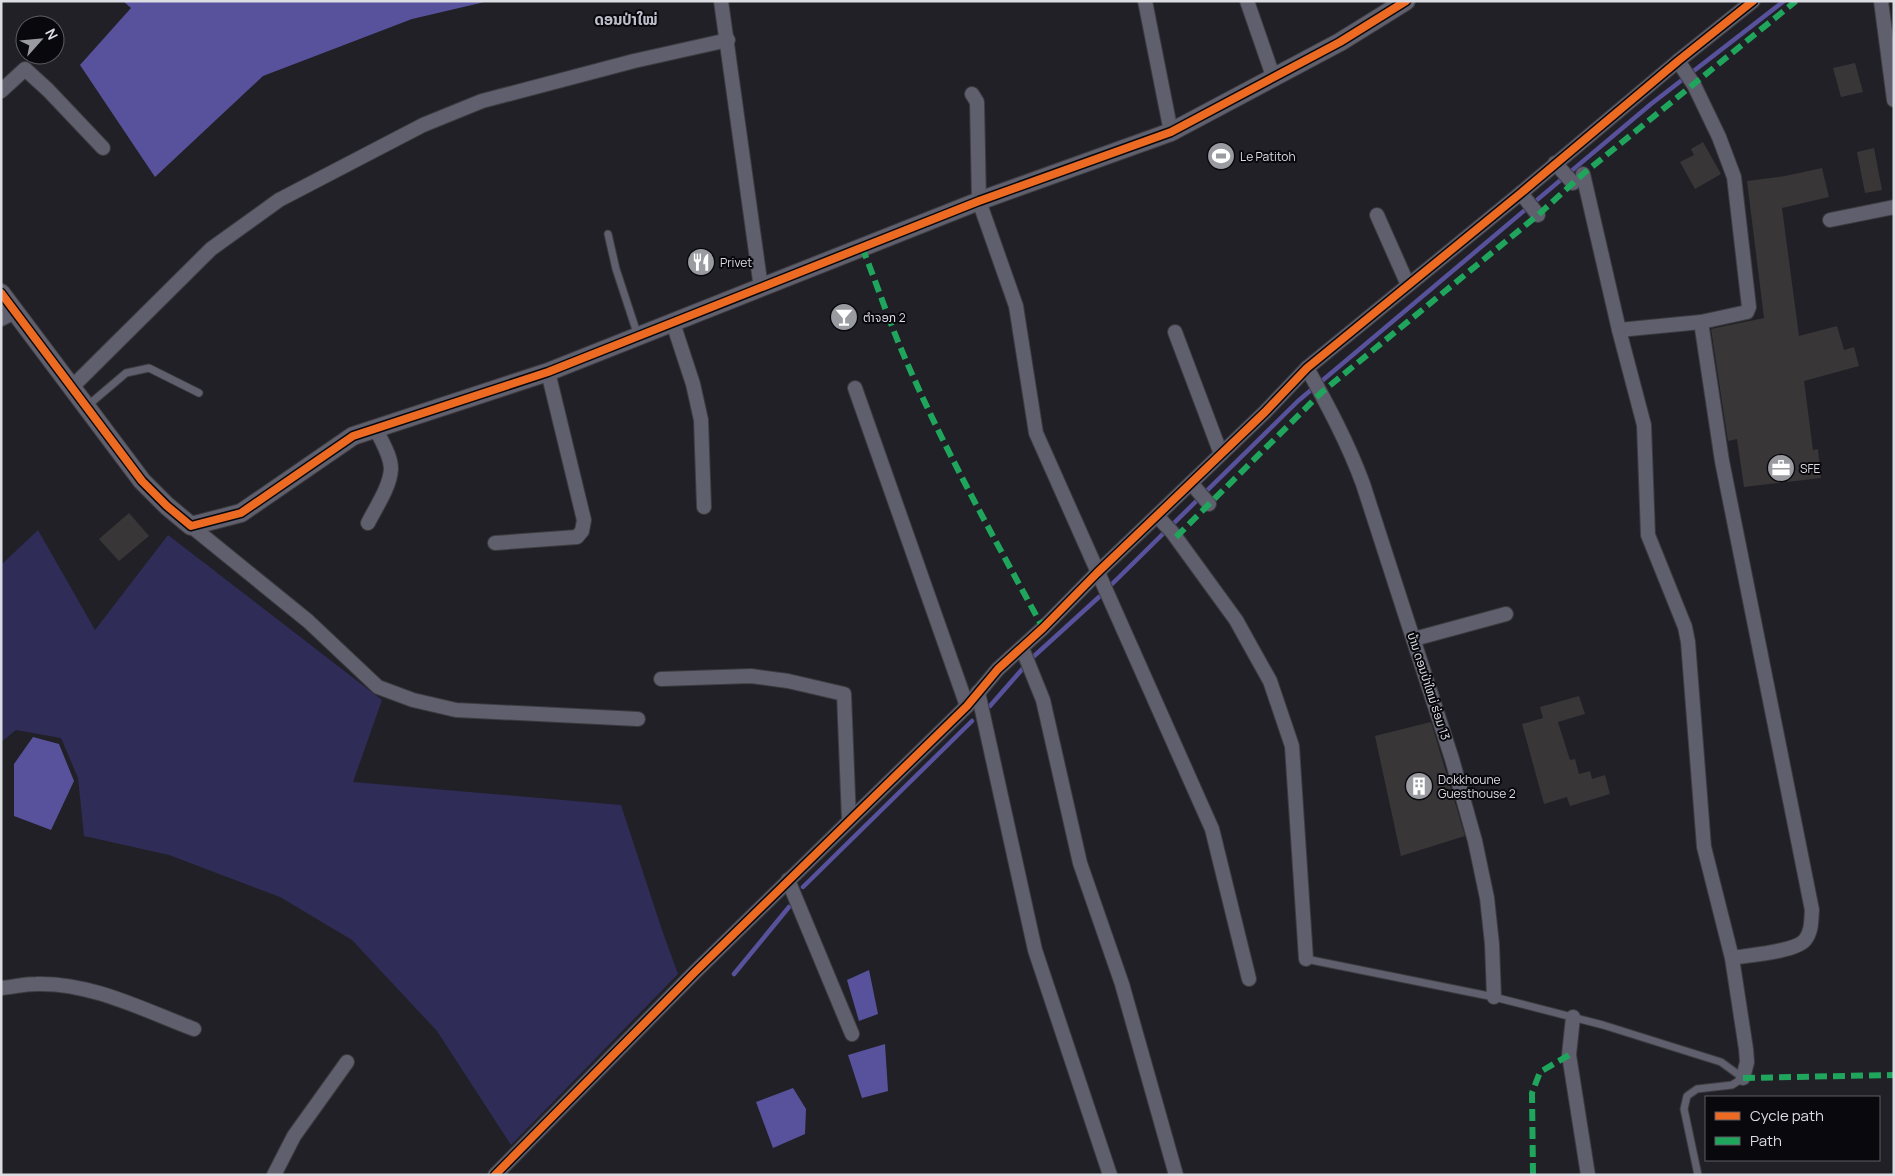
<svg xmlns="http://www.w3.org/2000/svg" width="1895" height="1176" viewBox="0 0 1895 1176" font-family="Manrope,'Noto Sans Lao',sans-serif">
	<rect width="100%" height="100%" fill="#202026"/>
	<path fill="#2f2c57" d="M38,530L95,630L168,535L382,700L353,782L621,805L662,930L678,974L511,1145L437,1031L352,940L280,897L169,855L84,836L78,778L61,738L16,730L1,742V565Z"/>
	<g fill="#58529c">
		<path d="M123,1H489L412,19L263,76L155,177L80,65L131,8Z"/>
		<path d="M33,737L59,744L74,781L51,830L14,816V764Z"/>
		<path d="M869,970L878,1014L859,1021L847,980Z"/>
		<path d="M885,1044L888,1091L862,1098L848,1055Z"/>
		<path d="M793,1088L806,1109L805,1134L773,1148L756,1102Z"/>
	</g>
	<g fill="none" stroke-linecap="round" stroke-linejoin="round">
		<g stroke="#58529c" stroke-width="4.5">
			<path d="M1109,587L1298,401L1651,104L1784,1"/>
			<path d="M990,706L1032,658L1099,597"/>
			<path d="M803,887L972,721"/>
			<path d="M734,974L789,907"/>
		</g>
	</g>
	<g fill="#383637">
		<path d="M1855,63L1863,92L1841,97L1833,68Z"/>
		<path d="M1703,142L1721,174L1695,189L1680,162L1694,155L1691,149Z"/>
		<path d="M1874,148L1882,190L1865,193L1857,152Z"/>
		<path d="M1822,168L1829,197L1782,208L1799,336L1837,326L1844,350L1854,347L1859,366L1804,381L1813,450L1818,449L1821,478L1744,487L1737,439L1728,441L1711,329L1764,318L1747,181L1785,176Z"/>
		<path d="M129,513L149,536L119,561L99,539Z"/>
		<path d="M1579,696L1585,714L1558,722L1570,760L1575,759L1579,774L1590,771L1592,779L1605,775L1610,794L1570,806L1567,797L1544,804L1522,724L1543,718L1540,707Z"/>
		<path d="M1431,722L1465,836L1401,856L1375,736Z"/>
	</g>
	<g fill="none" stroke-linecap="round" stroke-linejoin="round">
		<g stroke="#3b3b40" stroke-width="9">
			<g id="service">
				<path d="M608,234L616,269L638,336"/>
				<path d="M86,407L126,373L149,368L199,393"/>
				<path d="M1306,959L1494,997L1603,1025L1721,1062L1743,1078L1732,1085L1697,1089L1687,1096L1684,1109L1698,1175"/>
			</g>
		</g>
		<g stroke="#3b3b40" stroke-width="16">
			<g id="minor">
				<path d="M721,1L761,288"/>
				<path d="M1145,1L1171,132"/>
				<path d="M1247,1L1274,79"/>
				<path d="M1881,1L1894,100"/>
				<path d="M1,91L25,69L48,90L103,148"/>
				<path d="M972,94L977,102L979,201L1016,306L1036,433L1212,829L1249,979"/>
				<path d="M1555,163L1573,183"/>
				<path d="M1583,174L1619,330L1644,425L1648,535L1685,627L1688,642L1704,847L1732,958L1746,1049L1747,1062L1743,1078"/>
				<path d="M1521,193L1538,215"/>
				<path d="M1377,215L1408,285"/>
				<path d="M1830,220L1894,207"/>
				<path d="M1,319L15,312"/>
				<path d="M1701,322L1722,461L1812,910C1811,921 1812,931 1805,940C1795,952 1748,955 1732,958"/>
				<path d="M673,323L693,384L701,420L704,507"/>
				<path d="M1619,330L1701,322L1747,312L1749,307L1734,177L1719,137L1694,85L1678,61"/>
				<path d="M1175,332L1221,454"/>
				<path d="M1307,368C1328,406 1348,443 1363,484L1452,759L1475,841L1487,898L1492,944L1494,997"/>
				<path d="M71,388L211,249L279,200L423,125L482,101L634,61L728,40"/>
				<path d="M855,388L967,706"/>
				<path d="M1191,483L1209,504"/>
				<path d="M1157,516L1172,532L1236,620L1270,681L1292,746L1306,959"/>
				<path d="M368,523C376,507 390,487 391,469C391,455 381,441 376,429"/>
				<path d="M191,526L308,621L378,687L413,700L456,710L638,719"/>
				<path d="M495,543L577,537L582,531L584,520L548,372"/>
				<path d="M1414,639L1506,614"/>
				<path d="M1022,648L1043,700L1080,863L1122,984L1176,1175"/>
				<path d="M661,679L751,676L788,681L844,694L849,821"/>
				<path d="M978,692L1035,950L1110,1175"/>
				<path d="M788,880L852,1034"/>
				<path d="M1,988C13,987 24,984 36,984C90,982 144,1010 194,1029"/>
				<path d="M1573,1017L1569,1055L1588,1175"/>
				<path d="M274,1175L294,1136L347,1062"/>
				<path d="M495,1175L695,972L967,706L998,669L1043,628L1097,573L1265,412L1307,368L1521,193L1678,61L1753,1"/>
			</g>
		</g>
		<g stroke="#3b3b40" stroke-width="20">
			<path id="tertiary" d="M1,293L142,481L167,506L191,526L241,513L353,436L548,372L979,201L1171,132L1340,42L1406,1"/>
		</g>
		<use href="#service" stroke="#5f5f6d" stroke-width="7"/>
		<use href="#minor" stroke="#5f5f6d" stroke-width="14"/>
		<use href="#tertiary" stroke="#5f5f6d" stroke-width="18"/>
		<g stroke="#20a55d" stroke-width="6" stroke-dasharray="12 6" stroke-linecap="butt">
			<path d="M862,247C874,277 885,309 897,339C938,439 992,534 1043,628"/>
			<path d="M1176,537L1322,392L1538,215L1583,174L1796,1"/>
			<path d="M1743,1078L1894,1075"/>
			<path d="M1533,1175L1532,1093L1540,1072L1569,1055"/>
		</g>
		<g stroke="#09090d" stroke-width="11">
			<g id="cycleway">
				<path d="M1,293L142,481L167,506L191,526L241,513L353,436L548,372L979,201L1171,132L1340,42L1406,1"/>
				<path d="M495,1175L695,972L967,706L998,669L1043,628L1097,573L1265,412L1307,368L1521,193L1678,61L1753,1"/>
			</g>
		</g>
		<use href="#cycleway" stroke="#ed6a23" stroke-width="8"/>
	</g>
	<defs>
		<g id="stadium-disc" transform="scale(1.4375)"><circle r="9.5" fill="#9a9aa1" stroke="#09090d"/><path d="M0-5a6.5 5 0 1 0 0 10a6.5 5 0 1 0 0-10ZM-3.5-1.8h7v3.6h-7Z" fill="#fff"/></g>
		<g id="restaurant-disc" transform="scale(1.4375)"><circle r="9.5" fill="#9a9aa1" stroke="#09090d"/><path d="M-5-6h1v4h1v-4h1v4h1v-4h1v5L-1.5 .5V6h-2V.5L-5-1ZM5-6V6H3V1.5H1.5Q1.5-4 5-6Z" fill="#fff"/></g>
		<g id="bar-disc" transform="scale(1.4375)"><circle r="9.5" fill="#9a9aa1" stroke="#09090d"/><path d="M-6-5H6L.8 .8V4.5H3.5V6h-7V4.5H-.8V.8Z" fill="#fff"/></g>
		<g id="office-disc" transform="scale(1.4375)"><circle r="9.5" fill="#9a9aa1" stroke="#09090d"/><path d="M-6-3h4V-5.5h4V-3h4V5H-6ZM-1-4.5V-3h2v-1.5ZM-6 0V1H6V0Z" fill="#fff"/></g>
		<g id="building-disc" transform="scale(1.4375)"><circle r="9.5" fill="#9a9aa1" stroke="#09090d"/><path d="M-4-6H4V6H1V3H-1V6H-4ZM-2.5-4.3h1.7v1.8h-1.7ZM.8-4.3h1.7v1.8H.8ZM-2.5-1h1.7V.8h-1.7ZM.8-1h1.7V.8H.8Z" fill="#fff"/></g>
	</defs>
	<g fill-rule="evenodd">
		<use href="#stadium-disc" x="1221" y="156"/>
		<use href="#restaurant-disc" x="701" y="262"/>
		<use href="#bar-disc" x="844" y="317"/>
		<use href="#office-disc" x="1781" y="468"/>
		<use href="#building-disc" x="1419" y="786"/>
	</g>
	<g text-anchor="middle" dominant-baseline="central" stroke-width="4" stroke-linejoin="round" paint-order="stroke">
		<g font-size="12" fill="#dcdce3" stroke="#09090d" text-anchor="start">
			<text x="1240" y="156">Le Patitoh</text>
			<text x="720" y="262">Privet</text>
			<text x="863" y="317">ຕຳຈອກ 2</text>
			<text x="1800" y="468">SFE</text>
			<text x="1438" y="779">Dokkhoune<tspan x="1438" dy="14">Guesthouse 2</tspan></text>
		</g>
		<g font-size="12" fill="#dcdce3" stroke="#09090d">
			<text transform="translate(1429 686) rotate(72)">ບ້ານ ດອນປ່າໃຫມ່ ຮ່ອມ 13</text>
		</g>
		<g font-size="15" font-weight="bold" fill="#bebfcc" stroke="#09090d">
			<text x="626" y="19">ດອນປ່າໃໝ່</text>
		</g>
	</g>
	<rect width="1895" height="1176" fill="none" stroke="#dcdce3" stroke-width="5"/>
	<rect x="1705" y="1096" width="175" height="65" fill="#09090d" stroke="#5d5d63"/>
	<rect x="1715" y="1112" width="25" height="8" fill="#ed6a23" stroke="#5d5d63"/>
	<text x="1750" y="1121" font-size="15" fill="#dcdce3">Cycle path</text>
	<rect x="1715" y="1137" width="25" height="8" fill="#20a55d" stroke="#5d5d63"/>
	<text x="1750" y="1146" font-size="15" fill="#dcdce3">Path</text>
	<g transform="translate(40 40) rotate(63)"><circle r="24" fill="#09090d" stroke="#5d5d63"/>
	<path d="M0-4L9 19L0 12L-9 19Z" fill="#9a9aa1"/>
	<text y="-8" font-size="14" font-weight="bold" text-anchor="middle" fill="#dcdce3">N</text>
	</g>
</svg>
